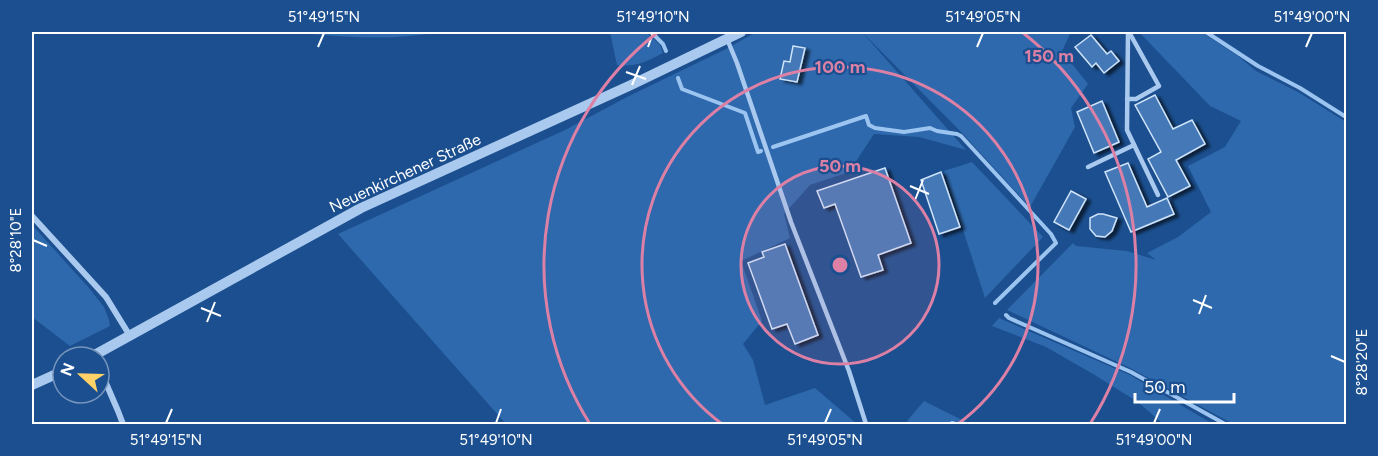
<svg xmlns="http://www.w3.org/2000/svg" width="1378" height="456" viewBox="0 0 1378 456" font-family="Figtree,sans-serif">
	<defs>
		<filter id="shadow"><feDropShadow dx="4.5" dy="2.5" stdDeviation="1.5" flood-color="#0009"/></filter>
	</defs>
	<rect width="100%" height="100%" fill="#1b4f8f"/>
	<g fill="#2e69ad">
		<path d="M308,32H439C398,40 355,38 312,34Z"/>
		<path d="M610,32H646L660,45L663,53C645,62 638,67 617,65Z"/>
		<path d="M756,32H1071L1062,51L1088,84L1071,108L1075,127L1030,207L962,133L862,32L966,150L919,137L874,134L849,172L810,185L784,214L790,238L741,261L762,321L743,344L753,360L765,405L815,388L857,424H506L338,234L565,130L627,97L726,49Z"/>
		<path d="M1139,32H1201L1238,56L1256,71L1298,92L1346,122V424H1233L1130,368L1007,310L1073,243L1076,246L1127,251L1156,260L1147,253L1178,237L1211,212L1188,166L1225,147L1241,121L1210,106Z"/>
		<path d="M972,162L1043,237L985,298L944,171Z"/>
		<path d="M32,225L89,288L104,307L109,320L110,326L70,346L32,317Z"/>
		<path d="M999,318L1130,375L1213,424H1163L1138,402L1093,374L1046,347L992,326Z"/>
		<path d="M924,401L970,424H914L907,421Z"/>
	</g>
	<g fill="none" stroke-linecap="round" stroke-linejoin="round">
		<g stroke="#9cc4f0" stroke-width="4">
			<path d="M651,32L663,44L666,51"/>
			<path d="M1206,32L1258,66L1300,88L1346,117"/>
			<path d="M678,78L682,89L745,113L758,152L761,151"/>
			<path d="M773,147L866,116L869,125L875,128L904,132L930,128L937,131L957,134L961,136L1051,234L1056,243L995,303"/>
			<path d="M1006,315L1009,318L1131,372L1225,424"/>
			<path d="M952,423L955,424"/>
		</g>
	</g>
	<g fill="#4478b7" stroke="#cfe3fa" stroke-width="1.5" filter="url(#shadow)">
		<path d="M1091,35L1107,54L1111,51L1119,61L1104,73L1096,63L1092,67L1075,47Z"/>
		<path d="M793,46L805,48L797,82L780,79L784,61L790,62Z"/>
		<path d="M1155,95L1173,129L1192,120L1205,144L1176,160L1190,186L1168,197L1148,159L1161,152L1135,105Z"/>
		<path d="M1102,101L1119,142L1094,153L1077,112Z"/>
		<path d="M1128,163L1147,207L1167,198L1174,214L1131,232L1105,172Z"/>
		<path d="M885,168L911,243L878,255L883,270L861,277L835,204L824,208L817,191Z"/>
		<path d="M941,172L960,227L939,234L921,180Z"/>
		<path d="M1071,191L1086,199L1069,230L1054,222Z"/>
		<path d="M1098,214H1103L1117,218L1112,231L1105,237L1096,236L1090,229V218Z"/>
		<path d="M785,244L818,335L795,344L787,324L772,329L748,263L764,257L762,252Z"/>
	</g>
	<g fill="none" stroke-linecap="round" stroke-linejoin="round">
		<g stroke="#a9c9ee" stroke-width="4.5">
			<path d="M1128,32L1127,130L1158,195"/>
			<path d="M727,39L737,63L791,222L849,371L866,424"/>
			<path d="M1127,99H1136L1159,86L1129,32"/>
			<path d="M1088,167L1134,145"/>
		</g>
		<g stroke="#a9c9ee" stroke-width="6">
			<path d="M32,216L106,297L130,336"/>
			<path d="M99,367L118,411L123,424"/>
		</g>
		<g stroke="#a9c9ee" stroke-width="10">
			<path d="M91,357L361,208L631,85L741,32"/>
			<path d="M32,385L63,371"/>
		</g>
	</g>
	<path fill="none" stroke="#fff" stroke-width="2" d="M318,47L324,33M648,47L653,33M977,47L983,33M1306,47L1312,33M626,72L646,79M632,85L640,66M910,186L929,194M915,200L923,180M33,240L47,246M1193,300L1212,308M201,308L221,316M1199,314L1206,295M207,322L215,302M1331,356L1345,362M166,423L172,409M496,423L501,409M825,423L831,409M1154,423L1160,409"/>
	<circle cx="840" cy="265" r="99" fill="#dd80a5" fill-opacity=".12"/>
	<g fill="none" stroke="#dd80a5" stroke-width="3">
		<circle cx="840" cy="265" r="99"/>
		<path d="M722 424A198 198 0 1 1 958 424"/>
		<path d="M590 424A296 296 0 0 1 658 32M1022 32A296 296 0 0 1 1090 424"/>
	</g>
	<g text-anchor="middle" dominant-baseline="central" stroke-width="4.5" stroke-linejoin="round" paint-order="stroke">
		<g font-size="16" fill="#fff" stroke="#1b4f8f">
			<text transform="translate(405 173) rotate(-25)">Neuenkirchener Straße</text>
		</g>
	</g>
	<circle cx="840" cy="265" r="9" fill="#dd80a5" stroke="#1b4f8f" stroke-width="3"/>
	<g font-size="18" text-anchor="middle" font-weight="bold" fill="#dd80a5" stroke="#1b4f8f" stroke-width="4.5" stroke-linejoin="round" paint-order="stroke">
		<text x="1049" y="62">150 m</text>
		<text x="840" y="73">100 m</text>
		<text x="840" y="172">50 m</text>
	</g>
	<rect width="1378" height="456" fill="none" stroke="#1b4f8f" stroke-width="66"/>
	<g transform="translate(81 375) rotate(292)"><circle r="28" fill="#1b4f8f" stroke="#7695bc" stroke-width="1.5"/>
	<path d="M0-4.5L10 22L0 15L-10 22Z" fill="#ffd166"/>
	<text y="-9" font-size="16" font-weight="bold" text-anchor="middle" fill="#ffffff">N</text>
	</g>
	<path d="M1135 393v9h99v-9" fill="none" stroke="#ffffff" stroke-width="3"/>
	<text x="1144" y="393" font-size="18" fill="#ffffff" stroke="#1b4f8f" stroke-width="4.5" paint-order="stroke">50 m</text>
	<rect x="33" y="33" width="1312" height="390" fill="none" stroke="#fff" stroke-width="2"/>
	<g font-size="15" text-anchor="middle" fill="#fff">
		<text x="324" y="22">51°49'15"N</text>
		<text x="653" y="22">51°49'10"N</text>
		<text x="983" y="22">51°49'05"N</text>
		<text x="1312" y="22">51°49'00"N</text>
		<text transform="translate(16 240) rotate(-90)" y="5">8°28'10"E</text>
		<text transform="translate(1362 362) rotate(-90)" y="5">8°28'20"E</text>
		<text x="166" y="445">51°49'15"N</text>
		<text x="496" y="445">51°49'10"N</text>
		<text x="825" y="445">51°49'05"N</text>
		<text x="1154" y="445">51°49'00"N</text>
	</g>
</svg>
